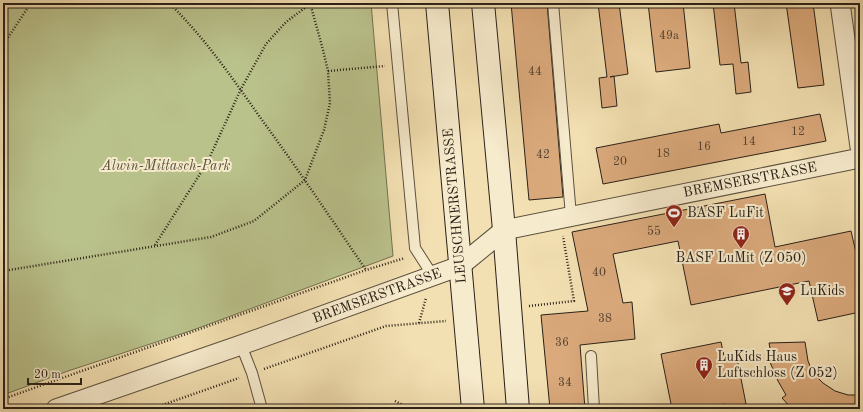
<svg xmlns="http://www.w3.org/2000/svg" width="863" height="412" viewBox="0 0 863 412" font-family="'Old Standard TT',serif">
	<rect width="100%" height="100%" fill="#f3e0b2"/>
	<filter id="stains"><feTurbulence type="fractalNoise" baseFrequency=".005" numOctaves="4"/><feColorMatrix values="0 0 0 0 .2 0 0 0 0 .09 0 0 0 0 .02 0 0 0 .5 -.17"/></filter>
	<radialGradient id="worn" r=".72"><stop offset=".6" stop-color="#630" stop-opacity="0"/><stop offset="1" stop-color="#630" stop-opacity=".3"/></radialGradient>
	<path fill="#bac28c" stroke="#727252" d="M3,3H371L393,256L193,330L68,371L3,395Z"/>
	<g fill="#dbaa7c" stroke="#2a2118">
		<path d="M511,3H547L563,197L529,200Z"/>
		<path d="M598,3H619L628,74L610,77L614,76L617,106L602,108L599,78L607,77Z"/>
		<path d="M648,3H683L690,68L656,72Z"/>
		<path d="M713,3H734L741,63L748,62L751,92L736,94L733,64L720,65Z"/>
		<path d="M786,3H813L824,85L798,88Z"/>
		<path d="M820,114L826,141L603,184L596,148L719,124L721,133Z"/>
		<path d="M765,194L775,247L851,231L860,270V312L818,321L809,281L691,305L678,241L613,254L623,303L632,302L635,339L580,345L585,409H550L541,315L588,311L572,232Z"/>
		<path d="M721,342L724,356L736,353L746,404L725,408L724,404L698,409H672L661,354Z"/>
		<path d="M805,342L808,361L813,373L823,383L835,391L848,395H860V409H792L782,398L786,395L778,381L767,355L771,354L769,343Z"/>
	</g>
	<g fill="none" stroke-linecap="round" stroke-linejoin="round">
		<g stroke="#5c513e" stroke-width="12">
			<g id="lane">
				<path d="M392,3L415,248L433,276"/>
				<path d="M553,3L571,216"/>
				<path d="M241,345L252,373L262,409"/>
				<path d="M591,356L594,409"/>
			</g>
		</g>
		<g stroke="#5c513e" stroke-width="21">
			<g id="street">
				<path d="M840,3L860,147"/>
				<path d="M56,409L241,345L460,266L504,230L860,158"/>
			</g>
		</g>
		<g stroke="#2a2118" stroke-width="24">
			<g id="secondary">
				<path d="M437,3L473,409"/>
				<path d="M483,3L504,230L518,409"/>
			</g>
		</g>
		<g stroke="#2a2118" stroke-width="2.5" stroke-dasharray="1 2" stroke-linecap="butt">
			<path d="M169,3C205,38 233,79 262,120C298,169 332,220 366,270"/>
			<path d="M3,45L31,3"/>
			<path d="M328,71L385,66"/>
			<path d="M155,245L207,163L241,89L266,44L286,22L310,4"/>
			<path d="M3,271L211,237L254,221L305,180L324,130L330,103L328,71L323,50L310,3"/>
			<path d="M529,306L574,301L563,236"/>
			<path d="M419,323L426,298"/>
			<path d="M264,369L386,326L446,321"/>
			<path d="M3,399L366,270L405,258"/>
			<path d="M395,401L411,409"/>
			<path d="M151,409L239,378"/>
		</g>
		<use href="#lane" stroke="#f7ebcd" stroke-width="10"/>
		<use href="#street" stroke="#f7ebcd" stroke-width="19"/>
		<use href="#secondary" stroke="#f7ebcd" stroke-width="22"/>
	</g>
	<defs>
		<g id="stadium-pin" transform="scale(0.9)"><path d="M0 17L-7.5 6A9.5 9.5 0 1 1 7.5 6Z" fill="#8f2418" stroke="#f7ebcd"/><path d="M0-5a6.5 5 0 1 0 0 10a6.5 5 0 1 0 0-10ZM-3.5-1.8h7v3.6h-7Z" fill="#fff"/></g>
		<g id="building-pin" transform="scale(0.9)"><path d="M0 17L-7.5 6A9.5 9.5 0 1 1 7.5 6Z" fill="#8f2418" stroke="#f7ebcd"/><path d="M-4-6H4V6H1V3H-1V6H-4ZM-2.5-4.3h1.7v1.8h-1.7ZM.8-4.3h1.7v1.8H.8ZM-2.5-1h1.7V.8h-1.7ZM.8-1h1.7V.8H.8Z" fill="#fff"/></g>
		<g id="school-pin" transform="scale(0.9)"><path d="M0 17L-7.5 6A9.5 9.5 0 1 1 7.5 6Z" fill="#8f2418" stroke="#f7ebcd"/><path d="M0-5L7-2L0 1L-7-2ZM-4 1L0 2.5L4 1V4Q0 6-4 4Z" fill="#fff"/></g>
	</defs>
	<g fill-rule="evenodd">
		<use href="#stadium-pin" x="674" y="213"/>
		<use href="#building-pin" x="741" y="234"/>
		<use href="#school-pin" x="787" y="291"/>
		<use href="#building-pin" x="704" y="365"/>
	</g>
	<g text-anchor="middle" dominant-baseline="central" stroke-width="4" stroke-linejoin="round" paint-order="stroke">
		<g font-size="12" fill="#564331">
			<text x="669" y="36">49a</text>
			<text x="535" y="72">44</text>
			<text x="798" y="132">12</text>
			<text x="749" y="142">14</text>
			<text x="704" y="147">16</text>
			<text x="663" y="154">18</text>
			<text x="543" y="155">42</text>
			<text x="620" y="162">20</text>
			<text x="654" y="232">55</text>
			<text x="599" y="273">40</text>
			<text x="605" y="319">38</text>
			<text x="562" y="343">36</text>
			<text x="565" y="383">34</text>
		</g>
		<g font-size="14" font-style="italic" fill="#55513b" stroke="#f7ebcd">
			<text x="166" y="166">Alwin-Mittasch-Park</text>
		</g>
		<g font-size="14" fill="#2a2118" stroke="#f7ebcd">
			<text transform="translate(750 180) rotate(-11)">BREMSERSTRASSE</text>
			<text transform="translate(455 206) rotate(-95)">LEUSCHNERSTRASSE</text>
			<text transform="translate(377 296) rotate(-20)">BREMSERSTRASSE</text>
		</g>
		<g font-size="14" fill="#2a2118" stroke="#f7ebcd" text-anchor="start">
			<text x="687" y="213">BASF LuFit</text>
			<text x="741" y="258" text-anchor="middle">BASF LuMit (Z 050)</text>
			<text x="800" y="291">LuKids</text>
			<text x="717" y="357">LuKids Haus<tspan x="717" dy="16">Luftschloss (Z 052)</tspan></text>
		</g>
	</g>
	<rect width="863" height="412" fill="none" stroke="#f3e0b2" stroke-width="16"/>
	<rect x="4" y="4" width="855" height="404" fill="none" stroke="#2a2118" stroke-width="2"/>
	<rect x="8" y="8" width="847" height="396" fill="none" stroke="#2a2118"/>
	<path d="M28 378v6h53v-6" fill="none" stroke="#2a2118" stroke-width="2"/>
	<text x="34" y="378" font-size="12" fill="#2a2118" stroke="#f7ebcd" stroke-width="3" paint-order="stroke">20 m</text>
	<rect width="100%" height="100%" filter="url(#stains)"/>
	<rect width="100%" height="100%" fill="url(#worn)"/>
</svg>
